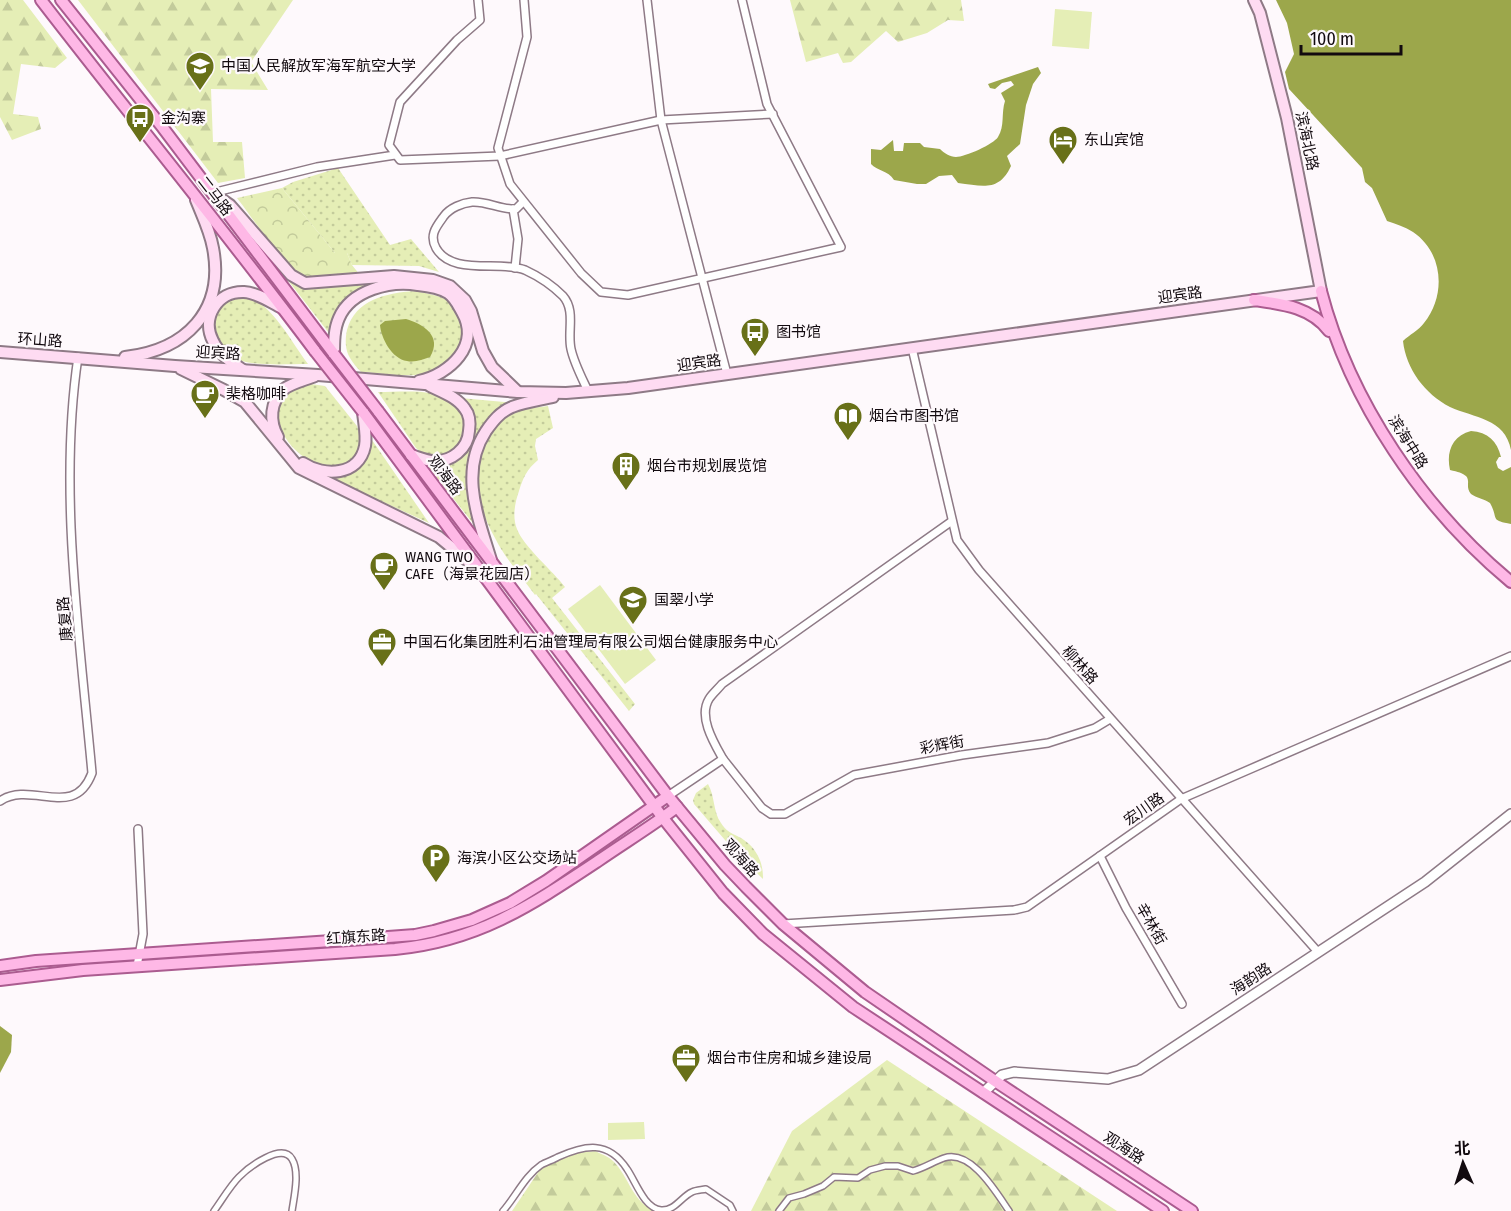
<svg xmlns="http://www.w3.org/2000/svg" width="1511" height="1211" viewBox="0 0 1511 1211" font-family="'Fira Sans Condensed','Noto Sans SC',sans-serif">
	<defs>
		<pattern id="grass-dots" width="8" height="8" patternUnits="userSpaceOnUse" patternTransform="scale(1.5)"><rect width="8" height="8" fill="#e5eeb6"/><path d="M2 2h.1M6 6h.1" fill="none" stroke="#c3cb9b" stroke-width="1.8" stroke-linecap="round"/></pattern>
		<pattern id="forest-firs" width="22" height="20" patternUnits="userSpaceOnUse" patternTransform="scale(1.5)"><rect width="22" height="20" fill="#e5eeb6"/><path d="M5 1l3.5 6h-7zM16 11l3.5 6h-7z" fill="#c3cb9b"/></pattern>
		<pattern id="park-crowns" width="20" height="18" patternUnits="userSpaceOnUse" patternTransform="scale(1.5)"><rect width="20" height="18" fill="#e5eeb6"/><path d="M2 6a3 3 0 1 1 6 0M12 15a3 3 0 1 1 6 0" fill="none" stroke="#c3cb9b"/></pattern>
	</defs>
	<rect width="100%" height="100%" fill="#fef9fc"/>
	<g fill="url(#grass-dots)">
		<path d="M338,168L390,245L411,239L439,272L419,266L352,265L347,253H335L282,188L293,182Z"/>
		<path d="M287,279L312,288L386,280C352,293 339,295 329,333Z"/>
		<path d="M414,291C425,293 440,295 450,302C477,323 460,363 431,372C410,379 383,373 361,372C357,368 353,363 350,358C345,350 345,339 347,330C355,300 386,293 414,291Z"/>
		<path d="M247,296C273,305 292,343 308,364C290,364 257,366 242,361C217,353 200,314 229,299C234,297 242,297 247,296Z"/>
		<path d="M311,384L325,386L357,426C361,436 361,447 354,457C323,500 228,403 311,384Z"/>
		<path d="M378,392C401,392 433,388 453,401C485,421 449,478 416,448Z"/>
		<path d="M460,398L517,403L507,408L469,464L468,497L476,527L426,464L436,465L472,439Z"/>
		<path d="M548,406L553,428L536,439L535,446L538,460C527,469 523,478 519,491C515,502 512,517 517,529C523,546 553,571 565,587L552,598L635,704L629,711L536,594L535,595C521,576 505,558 495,538C477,506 469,468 489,436C493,429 499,420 507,415C519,409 534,408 548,406Z"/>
		<path d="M372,440L429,523L326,476C348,469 370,469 372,440Z"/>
		<path d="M708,784C715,796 713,812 721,823C726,831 731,833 739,837C755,845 764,862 763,879L737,854L694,804L693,800L696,793Z"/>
	</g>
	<g fill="url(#forest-firs)">
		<path d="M0,0H23L67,58L55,68L21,64L13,114L38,117L41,129L12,140L0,117Z"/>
		<path d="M78,0H293L251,62L268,90L211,89L213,142H242L245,178L218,183Z"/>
		<path d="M790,0H961L964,21L948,20L927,33L898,42L886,31L851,62L843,63L838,53L806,62Z"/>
		<path d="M887,1060L1117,1211H751L792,1131Z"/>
		<path d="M595,1151C601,1154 608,1156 613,1161C629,1176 633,1205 657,1211H512L541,1168L576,1153Z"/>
	</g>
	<path fill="url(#park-crowns)" d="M282,188L335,253H347L352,265L360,275C342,276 316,282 299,274C284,266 249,213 237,198Z"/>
	<g fill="#e5eeb6">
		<path d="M1055,9L1092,12L1089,49L1052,46Z"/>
		<path d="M600,585L656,660L625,684L568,609Z"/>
		<path d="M644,1122L645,1139L608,1140V1123Z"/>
	</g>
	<g fill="#9ca74b">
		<path d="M1276,0H1511V450C1505,418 1474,418 1450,407C1425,394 1406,369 1403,341C1409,335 1419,330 1424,323C1446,296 1444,253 1413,232C1405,227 1396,224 1387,221L1372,188L1365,182L1362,168L1289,89L1285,72L1294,54L1287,23Z"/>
		<path d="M1038,67L1041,73L1033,84L1026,105L1020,144L1007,156L1011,166C999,192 983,186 958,183L952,175L939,176L926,184H917L894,180C888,170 877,171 871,164V149L881,150L893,140L894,151H903L904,143H920L924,147L940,149C944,153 950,157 956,157C965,157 994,144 998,137C1005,126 1001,113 1005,101L1001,93L1014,85L1011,81L1002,83L995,89L990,88L988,84Z"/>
		<path d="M406,319C423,324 443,336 430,357C423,359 415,363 407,361C392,359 381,338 380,325L385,321Z"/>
		<path d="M1471,431C1488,432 1497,441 1501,457H1499L1496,462L1498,468L1503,471L1511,467V524C1489,520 1499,519 1490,503C1485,499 1476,498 1471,494C1462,483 1479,476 1450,470C1446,452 1452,436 1471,431Z"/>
		<path d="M0,1026L12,1035L11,1052L0,1073Z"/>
	</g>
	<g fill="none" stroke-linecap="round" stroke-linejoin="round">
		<g stroke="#8e7a86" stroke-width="8">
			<g id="pedestrian">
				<path d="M214,1211C222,1200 230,1186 239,1177C249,1167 282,1142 292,1159C300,1172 294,1197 292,1211"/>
				<path d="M503,1211C516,1196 525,1176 541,1165C546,1162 553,1160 558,1157C585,1145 608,1140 627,1169C636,1182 644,1208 661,1210C675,1211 681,1197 692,1192C696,1190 702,1190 706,1189L730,1205L733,1211"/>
				<path d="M779,1211L789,1198L804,1194L823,1186L834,1177L858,1178L870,1170L885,1166H898L913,1171C924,1168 933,1162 944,1158C971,1149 996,1192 1009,1211"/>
			</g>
		</g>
		<g stroke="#8e7a86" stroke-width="10">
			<g id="minor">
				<path d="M478,0L480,20L457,40L400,102L389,145L400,160L500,156L661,120L773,114"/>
				<path d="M524,0L527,37L498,148L510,184L581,273L601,292L628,295L841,247L767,104L742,0"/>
				<path d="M647,0L661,120L727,374"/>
				<path d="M212,193L317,167L395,155"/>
				<path d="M523,202L516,209C501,210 487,201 472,202C462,203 450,208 444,216C436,227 429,235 436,248C452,276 499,260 525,270C538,276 553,286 563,296C576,311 567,331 571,349C574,363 582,378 588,391"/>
				<path d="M513,209L518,239L515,268"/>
				<path d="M912,348L957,540L979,570L1318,952"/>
				<path d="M723,759L762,808L771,814H785L854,775L962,755L1048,743L1095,728L1110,719"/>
				<path d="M668,796L723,759C714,743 698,717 709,699C712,694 718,689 722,684L952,521"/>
				<path d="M0,801C32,780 74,821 92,773C80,639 58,491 78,357"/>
				<path d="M1100,856L1126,908L1182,1004"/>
				<path d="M783,924L1014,910L1027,907L1181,799L1511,656"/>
				<path d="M137,966L143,934L138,829"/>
			</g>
		</g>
		<g stroke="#8e7a86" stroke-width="12">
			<path id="tertiary" d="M983,1093L1002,1075L1014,1072L1108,1079L1139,1070L1425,882L1511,814"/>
		</g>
		<g stroke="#8e7a86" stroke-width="14">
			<g id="secondary">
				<path d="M214,194L230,205L291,275L305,283L394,276L433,280L450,286L465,300L471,311L483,351L492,367L518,392"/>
				<path d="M0,352L175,366L318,375L518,392L566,393L628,388L1321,291L1287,118L1260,13L1254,0"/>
				<path d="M334,354C334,342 334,329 339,318C351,290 391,280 418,285C428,286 440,288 448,293C455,298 458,305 462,312C481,345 450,374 419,381"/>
				<path d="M125,357C186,350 225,311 213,248C210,231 202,215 196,200"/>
				<path d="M181,369L224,390L245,402L299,468L439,537L474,566"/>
				<path d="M243,370C231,362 219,354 213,341C201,318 217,291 244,292C258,293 270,302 282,308"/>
				<path d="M278,437C269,421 270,402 284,389C292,383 305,380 315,376"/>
				<path d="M411,455C418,457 426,461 434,461C451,462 468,449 469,431C470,424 470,415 465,409C457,397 442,392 430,386"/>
				<path d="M303,463C324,477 359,476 365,446C367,436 364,423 363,412"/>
				<path d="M491,560C478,517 459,472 486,431C493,421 500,412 512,407C525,402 540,400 553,397"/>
			</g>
		</g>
		<g stroke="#ab5c90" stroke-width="14">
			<g id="primary">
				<path d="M41,0C132,118 226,232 315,351"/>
				<path d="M61,0L163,128L334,354"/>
				<path d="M1321,291C1350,402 1423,509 1511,582"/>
				<path d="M1254,300C1282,304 1311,307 1329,331"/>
				<path d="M378,411L668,796L725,865L746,887L783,924L865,992L995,1081L1192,1211"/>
				<path d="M363,412L663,818L723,893L763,934L853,1007L1163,1211"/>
				<path d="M0,966L36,961L361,939L415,935L434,931L472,920L510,903L546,881L668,796"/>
				<path d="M0,980L83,970L395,949C478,941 530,906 598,861C624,843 652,826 677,807"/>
			</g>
		</g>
		<use href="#pedestrian" stroke="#fff" stroke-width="5"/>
		<use href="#minor" stroke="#fff" stroke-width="7"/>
		<use href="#tertiary" stroke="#fff" stroke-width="9"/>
		<use href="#secondary" stroke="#fedbf2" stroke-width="10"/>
		<use href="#primary" stroke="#feb8e6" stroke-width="10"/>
		<g stroke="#ab5c90" stroke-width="14" stroke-linecap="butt">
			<g id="primary-bridge">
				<path d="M315,351L363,412"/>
				<path d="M334,354L378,411"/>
			</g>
		</g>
		<use href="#primary-bridge" stroke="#feb8e6" stroke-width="10"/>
	</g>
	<defs>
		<g id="university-pin" transform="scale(1.5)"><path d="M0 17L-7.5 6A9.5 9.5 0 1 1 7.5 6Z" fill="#687018" stroke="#fef9fc"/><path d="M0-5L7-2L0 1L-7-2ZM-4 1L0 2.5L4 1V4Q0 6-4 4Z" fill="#fff"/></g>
		<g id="bus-pin" transform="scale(1.5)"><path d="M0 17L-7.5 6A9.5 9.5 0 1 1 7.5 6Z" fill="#687018" stroke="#fef9fc"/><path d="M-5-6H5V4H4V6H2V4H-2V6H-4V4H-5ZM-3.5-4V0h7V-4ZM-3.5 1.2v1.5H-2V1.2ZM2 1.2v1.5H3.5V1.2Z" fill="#fff"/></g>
		<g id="hotel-pin" transform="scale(1.5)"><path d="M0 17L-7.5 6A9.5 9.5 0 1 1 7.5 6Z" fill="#687018" stroke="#fef9fc"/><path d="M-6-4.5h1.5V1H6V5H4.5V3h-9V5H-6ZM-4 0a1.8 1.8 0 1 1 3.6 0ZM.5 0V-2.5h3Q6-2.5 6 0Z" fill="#fff"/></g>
		<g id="cafe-pin" transform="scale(1.5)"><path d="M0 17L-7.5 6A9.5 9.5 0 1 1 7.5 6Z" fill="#687018" stroke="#fef9fc"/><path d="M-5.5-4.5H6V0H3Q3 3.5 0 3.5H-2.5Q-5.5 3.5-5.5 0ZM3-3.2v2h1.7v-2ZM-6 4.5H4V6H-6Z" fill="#fff"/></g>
		<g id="library-pin" transform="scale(1.5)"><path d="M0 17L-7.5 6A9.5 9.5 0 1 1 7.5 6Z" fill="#687018" stroke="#fef9fc"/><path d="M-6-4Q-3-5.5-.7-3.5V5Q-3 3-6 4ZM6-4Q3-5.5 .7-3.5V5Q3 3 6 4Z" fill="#fff"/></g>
		<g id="building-pin" transform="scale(1.5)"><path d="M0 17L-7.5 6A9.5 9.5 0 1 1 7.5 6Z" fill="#687018" stroke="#fef9fc"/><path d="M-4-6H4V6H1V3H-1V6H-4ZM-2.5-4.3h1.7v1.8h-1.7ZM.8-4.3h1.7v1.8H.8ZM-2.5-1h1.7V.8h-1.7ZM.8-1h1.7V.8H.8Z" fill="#fff"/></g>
		<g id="school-pin" transform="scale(1.5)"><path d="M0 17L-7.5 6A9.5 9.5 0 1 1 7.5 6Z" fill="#687018" stroke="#fef9fc"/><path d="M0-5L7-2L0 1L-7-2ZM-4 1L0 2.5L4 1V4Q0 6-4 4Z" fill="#fff"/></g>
		<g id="office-pin" transform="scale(1.5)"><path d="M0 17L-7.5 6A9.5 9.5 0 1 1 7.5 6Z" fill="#687018" stroke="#fef9fc"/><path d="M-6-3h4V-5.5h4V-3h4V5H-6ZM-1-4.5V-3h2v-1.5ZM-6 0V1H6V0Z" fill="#fff"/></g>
		<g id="parking-pin" transform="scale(1.5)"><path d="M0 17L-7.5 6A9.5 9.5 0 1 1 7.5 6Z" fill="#687018" stroke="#fef9fc"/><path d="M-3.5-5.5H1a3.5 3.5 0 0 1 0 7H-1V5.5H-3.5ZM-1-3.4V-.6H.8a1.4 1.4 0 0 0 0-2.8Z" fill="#fff"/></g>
	</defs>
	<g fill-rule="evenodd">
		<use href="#university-pin" x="200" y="66"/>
		<use href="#bus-pin" x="140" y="118"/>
		<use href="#hotel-pin" x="1063" y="140"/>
		<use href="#bus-pin" x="755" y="332"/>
		<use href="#cafe-pin" x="205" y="394"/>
		<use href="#library-pin" x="848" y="416"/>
		<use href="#building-pin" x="626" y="466"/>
		<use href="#cafe-pin" x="384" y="566"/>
		<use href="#school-pin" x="633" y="600"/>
		<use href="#office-pin" x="382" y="642"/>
		<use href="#parking-pin" x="436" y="858"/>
		<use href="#office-pin" x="686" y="1058"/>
	</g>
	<g text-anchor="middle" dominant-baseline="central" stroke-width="4.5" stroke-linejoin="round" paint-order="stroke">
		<g font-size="15" fill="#120a0f" stroke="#fef9fc" text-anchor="start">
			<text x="221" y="66">中国人民解放军海军航空大学</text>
			<text x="161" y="118">金沟寨</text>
			<text x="1084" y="140">东山宾馆</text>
			<text x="776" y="332">图书馆</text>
			<text x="226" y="394">棐格咖啡</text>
			<text x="869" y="416">烟台市图书馆</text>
			<text x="647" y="466">烟台市规划展览馆</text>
			<text x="405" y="557">WANG TWO<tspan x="405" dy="17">CAFE（海景花园店）</tspan></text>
			<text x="654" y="600">国翠小学</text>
			<text x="403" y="642">中国石化集团胜利石油管理局有限公司烟台健康服务中心</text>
			<text x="457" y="858">海滨小区公交场站</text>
			<text x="707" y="1058">烟台市住房和城乡建设局</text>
		</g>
		<g font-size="15" fill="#120a0f" stroke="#fef9fc">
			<text transform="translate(1307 141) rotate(78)">滨海北路</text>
			<text transform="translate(215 196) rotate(52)">二马路</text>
			<text transform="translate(1180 295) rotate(-8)">迎宾路</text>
			<text transform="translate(40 340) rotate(4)">环山路</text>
			<text transform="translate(218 353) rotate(3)">迎宾路</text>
			<text transform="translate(699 363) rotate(-8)">迎宾路</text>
			<text transform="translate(1408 442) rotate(58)">滨海中路</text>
			<text transform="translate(445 475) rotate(53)">观海路</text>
			<text transform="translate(65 619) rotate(-95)">康复路</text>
			<text transform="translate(1080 665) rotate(48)">柳林路</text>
			<text transform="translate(942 745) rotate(-10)">彩辉街</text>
			<text transform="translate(1144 809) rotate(-35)">宏川路</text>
			<text transform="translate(741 858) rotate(48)">观海路</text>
			<text transform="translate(1151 924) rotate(60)">辛林街</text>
			<text transform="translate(356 937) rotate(-4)">红旗东路</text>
			<text transform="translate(1251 979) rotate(-33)">海韵路</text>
			<text transform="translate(1124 1148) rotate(33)">观海路</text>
		</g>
	</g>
	<g transform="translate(1463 1163) rotate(357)" stroke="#fef9fc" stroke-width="4.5" paint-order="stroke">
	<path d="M0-4.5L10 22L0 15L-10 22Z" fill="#120a0f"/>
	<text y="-9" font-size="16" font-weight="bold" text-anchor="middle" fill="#120a0f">北</text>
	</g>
	<path d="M1301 45v9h100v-9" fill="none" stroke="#120a0f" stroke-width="3"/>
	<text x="1310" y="45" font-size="18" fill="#120a0f" stroke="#fef9fc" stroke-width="4.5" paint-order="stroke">100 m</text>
</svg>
